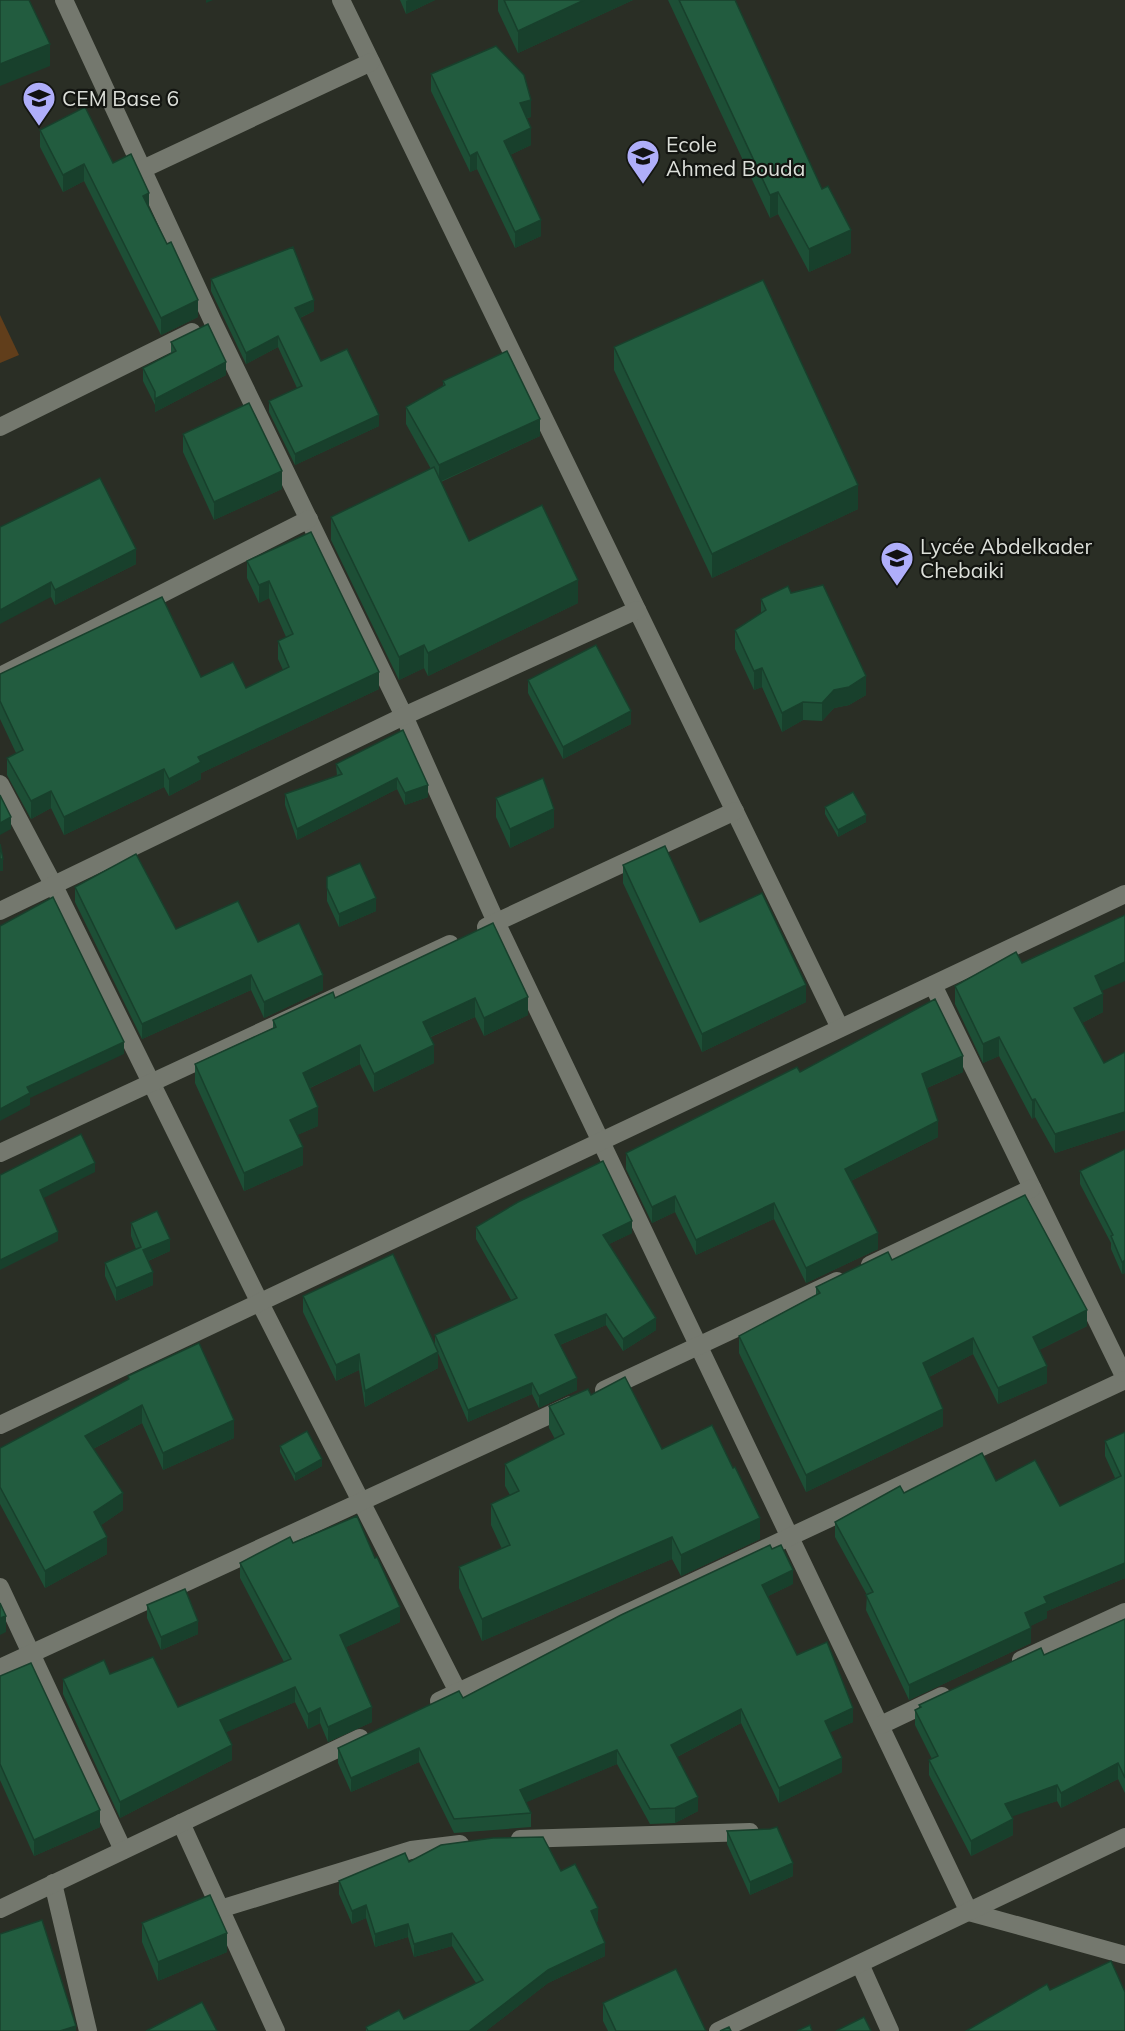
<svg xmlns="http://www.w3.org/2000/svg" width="1125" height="2031" viewBox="0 0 1125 2031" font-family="Mulish,sans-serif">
	<rect width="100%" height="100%" fill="#2a2e25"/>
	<path fill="#613e1b" d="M0,315L19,355L0,363Z"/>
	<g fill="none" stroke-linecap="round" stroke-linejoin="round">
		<g stroke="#74786e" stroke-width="18">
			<path d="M64,0L213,322L404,716L496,922L969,1912L1125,1955"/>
			<path d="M341,0L840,1028"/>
			<path d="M143,169L371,62"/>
			<path d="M0,427L192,332"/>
			<path d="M0,676L309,519"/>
			<path d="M0,784L54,886L260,1303L458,1692"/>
			<path d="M0,911L404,716L637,610"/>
			<path d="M486,927L735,811"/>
			<path d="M933,985L1125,1378"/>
			<path d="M0,1153L450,944"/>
			<path d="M870,1265L1032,1188"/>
			<path d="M604,1390L837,1281"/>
			<path d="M0,1425L1125,894"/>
			<path d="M0,1587L123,1850"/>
			<path d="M1021,1660L1125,1612"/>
			<path d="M0,1668L571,1405"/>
			<path d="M439,1701L1125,1380"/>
			<path d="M881,1725L942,1696"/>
			<path d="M181,1823L276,2031"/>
			<path d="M520,1839L750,1832"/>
			<path d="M53,1883L88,2031"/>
			<path d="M0,1909L360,1738"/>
			<path d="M220,1909L411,1850L460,1844"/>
			<path d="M860,1964L890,2031"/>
			<path d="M718,2031L1125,1837"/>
		</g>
	</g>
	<g fill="#1d4f36">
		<path d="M400,0H435L406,14Z"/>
		<path d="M498,0H633L518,53L498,11Z"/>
		<path d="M668,0H735L851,253L809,272L778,214L770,218Z"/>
		<path d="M431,74L531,117L527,118L531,145L510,155L541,236L515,248L477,169L470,172L431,91Z"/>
		<path d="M40,130L113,163L149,207L198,317L161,335L84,181L63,192L40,147Z"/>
		<path d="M211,279L314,311L300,318L321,361L379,426L295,465L269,412V401L297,388L278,347L246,364L211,291Z"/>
		<path d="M171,342L226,375L155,412V405L143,381V368L171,353Z"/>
		<path d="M614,347L858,509L712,578L614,370Z"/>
		<path d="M443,381L540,436L441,482L469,541L578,603L428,676L424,668L399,680L331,540V517L431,469L406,424V407L443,387Z"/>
		<path d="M183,434L282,489L214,520L183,452Z"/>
		<path d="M0,527L136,564L55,605L51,597Z"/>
		<path d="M247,561L379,689L201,773V779L169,796L164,787L64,835L51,808L31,819L7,775V758L16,753L0,719V674L201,677L246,688L283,670L278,659V641L286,637L269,598L259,603L247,578Z"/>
		<path d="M791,593L866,695L849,705L834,708L822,721L803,720L782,732L762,687L754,690L735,649V630L761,614V599Z"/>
		<path d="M528,680L631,724L563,759L528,693Z"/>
		<path d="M403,730L428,797L405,805L397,789L297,840L285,805V794L337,776L336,764Z"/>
		<path d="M496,798L554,827L510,848L496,817Z"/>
		<path d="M825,807L866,822L838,837L825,814Z"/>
		<path d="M623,865L700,922L806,1002L702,1052L623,883Z"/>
		<path d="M327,877L376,911L339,927L327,901Z"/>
		<path d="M75,887L176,929L258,942L323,990L264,1018L251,990L142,1039L75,902Z"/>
		<path d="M493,923L528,1015L484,1036L475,1017L431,1037L434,1063L374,1092L360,1064L310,1088L318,1126L297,1135L303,1165L244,1191L195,1083V1064L273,1028V1020L335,998Z"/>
		<path d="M1022,963L1102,991L1103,1012L1082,1023L1104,1063L1125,1052V1130L1055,1153L1035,1117L1032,1119L999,1056L983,1063L955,1004V986Z"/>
		<path d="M800,1072H963L927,1088L938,1137L851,1181L878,1249L806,1283L774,1219L696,1255L675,1212L652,1223L626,1169V1153Z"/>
		<path d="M1125,1149V1273L1122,1274L1111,1249V1243L1080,1184V1171Z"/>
		<path d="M131,1223L170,1251L148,1261L153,1285L116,1301L105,1276V1263L136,1249L131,1236Z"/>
		<path d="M476,1227L632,1233L609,1244L656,1330L623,1351L606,1325L560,1345L577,1390L539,1408L532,1394L468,1422L438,1353V1368L365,1407L359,1370L336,1381L303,1312V1296L435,1346V1335L511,1300L476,1239Z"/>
		<path d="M892,1260L1087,1326L1039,1350L1047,1383L998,1404L973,1354L929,1377L943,1426L806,1492L739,1353V1336L816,1295V1287Z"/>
		<path d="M128,1376L234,1438L163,1470L142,1423L93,1449L123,1510L101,1525L107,1554L45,1588L0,1504V1448L128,1380Z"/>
		<path d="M591,1395L662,1449L760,1539L681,1576L672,1559L482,1641L459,1588V1567L502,1549L491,1525V1504L510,1495L505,1486V1464L555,1439L549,1428V1406Z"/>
		<path d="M1125,1432V1578L1047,1611V1618L1030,1626L1031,1643L909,1700L866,1610L867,1595L835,1537V1522L904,1493L996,1481L1060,1506L1115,1478L1105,1456V1441Z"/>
		<path d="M280,1446L322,1466L295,1481L280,1452Z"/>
		<path d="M293,1543L400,1622L346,1647L372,1722L328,1742L320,1723L308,1729L295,1702L226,1732L232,1760L120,1818L63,1694V1679L110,1674L178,1707L284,1662L240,1578V1563Z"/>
		<path d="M793,1584L768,1596L797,1655L853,1722L830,1732L842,1772L779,1803L741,1723L677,1757L698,1811L675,1823L650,1824L617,1764L526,1802L531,1813V1827L454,1833L419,1762L351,1792L338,1763V1748L463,1698Z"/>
		<path d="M147,1605L198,1634L161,1650L147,1618Z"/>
		<path d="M1125,1619V1793L1118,1779L1061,1808L1057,1801L1011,1816L1013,1835L971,1856L929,1775V1760L932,1759L915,1725V1710L919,1708V1705L1044,1655Z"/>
		<path d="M0,1676L100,1827L34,1856L0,1780Z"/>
		<path d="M727,1831L793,1876L750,1895L727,1844Z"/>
		<path d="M409,1862L561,1871L598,1921L596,1922L605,1956L548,1983L486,2031H366V2027L404,2019L476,1983L452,1946L414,1957L408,1937L375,1947L366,1918L352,1924L339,1894V1881Z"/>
		<path d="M142,1923L227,1952L158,1981L142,1942Z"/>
		<path d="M603,2003L706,2031H608L603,2021Z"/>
	</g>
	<g fill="#18402c">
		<path d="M206,0H213L206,3Z"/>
		<path d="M408,0H435L406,14V1Z"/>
		<path d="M584,0H633L518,53V31Z"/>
		<path d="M50,44V66L0,86V64Z"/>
		<path d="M531,100V117L520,119V103Z"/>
		<path d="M531,128V145L504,158V141Z"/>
		<path d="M477,152V169L470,172V156Z"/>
		<path d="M84,164V181L63,192V175Z"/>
		<path d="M778,192V214L770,218V195Z"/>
		<path d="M149,193V210L143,196Z"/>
		<path d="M541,220V236L515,248V232Z"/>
		<path d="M851,230V253L809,272V249Z"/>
		<path d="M198,300V317L161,335V318Z"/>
		<path d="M314,300V311L295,320V308Z"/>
		<path d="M278,336V347L246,364V353Z"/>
		<path d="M226,362V375L155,412V399Z"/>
		<path d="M379,415V426L295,465V454Z"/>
		<path d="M540,419V436L439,482V465Z"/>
		<path d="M282,471V489L214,520V502Z"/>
		<path d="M858,485V509L712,578V554Z"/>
		<path d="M136,549V564L55,605V590Z"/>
		<path d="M578,580V603L428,676V653Z"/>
		<path d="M269,581V598L259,603V585Z"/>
		<path d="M51,582V597L0,624V610Z"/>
		<path d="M424,645V668L399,680V657Z"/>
		<path d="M762,668V687L754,690V671Z"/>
		<path d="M379,672V689L201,773V779L169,796V779L198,757Z"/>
		<path d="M866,676V695L849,705L834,708L822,721V703L834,690Z"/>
		<path d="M803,702V720L782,732V713Z"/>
		<path d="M631,711V724L563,759V747Z"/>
		<path d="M164,769V787L64,835V817Z"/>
		<path d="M397,778V789L297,840V829Z"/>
		<path d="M428,785V797L405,805V793Z"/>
		<path d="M51,791V808L31,819V801Z"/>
		<path d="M554,809V827L510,848V829Z"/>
		<path d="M866,815V822L838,837V830Z"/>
		<path d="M11,817V829L0,835V823Z"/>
		<rect x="0" y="859" width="3" height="12"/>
		<path d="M376,898V911L339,927V914Z"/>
		<path d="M1125,962V981L1095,994V976Z"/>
		<path d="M251,975V990L142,1039V1024Z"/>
		<path d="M323,975V990L264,1018V1002Z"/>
		<path d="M806,985V1002L702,1052V1034Z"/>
		<path d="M1103,994V1012L1074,1027V1008Z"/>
		<path d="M528,997V1015L484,1036V1018Z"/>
		<path d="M475,998V1017L423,1040V1022Z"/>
		<path d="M999,1037V1056L983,1063V1044Z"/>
		<path d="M124,1042V1054L30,1098V1105L0,1121V1109L27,1087Z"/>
		<path d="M360,1045V1064L303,1091V1073Z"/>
		<path d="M434,1045V1063L374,1092V1074Z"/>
		<path d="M963,1056V1072L922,1090V1074Z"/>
		<path d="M1035,1099V1117L1032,1119V1100Z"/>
		<path d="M318,1107V1126L290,1138V1120Z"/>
		<path d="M1125,1112V1130L1055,1153V1134Z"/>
		<path d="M938,1121V1137L845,1184V1169Z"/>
		<path d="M303,1147V1165L244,1191V1173Z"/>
		<path d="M95,1163V1172L40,1200V1190Z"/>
		<path d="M675,1196V1212L652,1223V1207Z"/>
		<path d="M774,1203V1219L696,1255V1240Z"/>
		<path d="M632,1221V1233L603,1247V1235Z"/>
		<path d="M58,1232V1241L0,1270V1260Z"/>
		<path d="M878,1233V1249L806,1283V1268Z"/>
		<path d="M170,1239V1251L143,1263V1250Z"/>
		<path d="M1125,1260V1273L1122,1274V1262Z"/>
		<path d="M153,1272V1285L116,1301V1288Z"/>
		<path d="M1087,1310V1326L1033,1353V1337Z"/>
		<path d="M606,1314V1325L555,1347V1335Z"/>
		<path d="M656,1318V1330L623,1351V1339Z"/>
		<path d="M973,1338V1354L923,1380V1363Z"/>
		<path d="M438,1352V1368L365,1407V1391Z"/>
		<path d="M359,1354V1370L336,1381V1365Z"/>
		<path d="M1047,1366V1383L998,1404V1388Z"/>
		<path d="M577,1378V1390L539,1408V1396Z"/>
		<path d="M532,1383V1394L468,1422V1410Z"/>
		<path d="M142,1405V1423L85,1453V1436Z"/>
		<path d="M943,1409V1426L806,1492V1475Z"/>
		<path d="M234,1420V1438L163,1470V1453Z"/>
		<path d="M322,1459V1466L295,1481V1474Z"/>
		<path d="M123,1493V1510L94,1530V1512Z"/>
		<path d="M760,1518V1539L681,1576V1555Z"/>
		<path d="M107,1537V1554L45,1588V1571Z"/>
		<path d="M672,1537V1559L482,1641V1619Z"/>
		<path d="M1125,1563V1578L1047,1611V1618L1025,1629V1613L1044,1597Z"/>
		<path d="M793,1570V1584L762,1599V1585Z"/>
		<path d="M400,1607V1622L340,1650V1635Z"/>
		<path d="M6,1616V1632L0,1635V1618Z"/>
		<path d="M198,1621V1634L161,1650V1637Z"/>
		<path d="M1031,1628V1643L909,1700V1685Z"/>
		<path d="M295,1687V1702L220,1735V1720Z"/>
		<path d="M372,1707V1722L328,1742V1727Z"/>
		<path d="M320,1708V1723L308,1729V1714Z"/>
		<path d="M853,1708V1722L825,1735V1721Z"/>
		<path d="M741,1709V1723L671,1760V1745Z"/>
		<path d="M232,1745V1760L120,1818V1802Z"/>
		<path d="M419,1748V1762L351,1792V1778Z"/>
		<path d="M617,1750V1764L520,1805V1790Z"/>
		<path d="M842,1758V1772L779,1803V1788Z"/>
		<path d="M1118,1763V1779L1061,1808V1793Z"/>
		<path d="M1057,1785V1801L1005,1819V1804Z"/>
		<path d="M698,1797V1811L675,1823V1808Z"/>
		<path d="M100,1810V1827L34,1856V1840Z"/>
		<path d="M1013,1819V1835L971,1856V1841Z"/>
		<path d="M793,1863V1876L750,1895V1882Z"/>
		<path d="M366,1905V1918L352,1924V1911Z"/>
		<path d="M598,1908V1921L591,1924V1911Z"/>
		<path d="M408,1924V1937L375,1947V1934Z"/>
		<path d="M227,1933V1952L158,1981V1962Z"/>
		<path d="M452,1933V1946L414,1957V1944Z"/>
		<path d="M605,1943V1956L548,1983L486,2031H469L548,1970Z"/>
		<path d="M76,2026V2031H60Z"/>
	</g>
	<g fill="#225c3f" stroke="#18402c" stroke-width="1.5">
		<path d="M0,0H29L50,44L0,64Z"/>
		<path d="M504,0H584L518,31Z"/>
		<path d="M679,0H735L822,189L828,186L851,230L809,249L778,192L770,195Z"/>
		<path d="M496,46L524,75L531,100L520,103L531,128L504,141L541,220L515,232L477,152L470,156L431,74Z"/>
		<path d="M85,107L113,163L131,154L149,193L143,196L167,244L171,242L198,300L161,318L84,164L63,175L40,130Z"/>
		<path d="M293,247L314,300L295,308L321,361L347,349L379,415L295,454L269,401L302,386L278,336L246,353L211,279Z"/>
		<path d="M763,280L858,485L712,554L614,347Z"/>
		<path d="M208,324L226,362L155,399V392L143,368L176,351L171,342Z"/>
		<path d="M507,351L540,419L439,465L406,407L445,385L443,381Z"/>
		<path d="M249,403L282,471L214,502L183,434Z"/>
		<path d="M434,467L469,541L542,505L578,580L428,653L424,645L399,657L331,517Z"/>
		<path d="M100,478L136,549L55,590L51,582L0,610V527Z"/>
		<path d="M311,532L379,672L198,757L201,762L169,779L164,769L64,817L51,791L31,801L7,758L23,750L0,701V674L162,597L201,677L233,662L246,688L289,667L278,641L293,634L269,581L259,585L247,561Z"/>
		<path d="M823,585L866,676L849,687L834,690L822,703L803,702L782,713L762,668L754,671L735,630L766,610L761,599L788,586L791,593Z"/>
		<path d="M596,645L631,711L563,747L528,680Z"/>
		<path d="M403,730L428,785L405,793L397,778L297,829L285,794L342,774L336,764Z"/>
		<path d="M543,778L554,809L510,829L496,798Z"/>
		<path d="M853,792L866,815L838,830L825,807Z"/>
		<path d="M0,795L11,817L0,823Z"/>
		<path d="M0,844L3,859H0Z"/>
		<path d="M665,846L700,922L762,893L806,985L702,1034L623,865Z"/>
		<path d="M136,854L176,929L238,901L258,942L299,923L323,975L264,1002L251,975L142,1024L75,887Z"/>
		<path d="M360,863L376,898L339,914L327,888V877Z"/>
		<path d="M53,897L124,1042L27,1087L30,1093L0,1109V926Z"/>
		<path d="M1125,915V962L1095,976L1103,994L1074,1008L1104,1063L1125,1052V1112L1055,1134L1035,1099L1032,1100L999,1037L983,1044L955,986L1016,952L1022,963Z"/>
		<path d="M493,923L528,997L484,1018L475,998L423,1022L434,1045L374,1074L360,1045L303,1073L318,1107L290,1120L303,1147L244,1173L195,1064L276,1027L273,1020L333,992L335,998Z"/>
		<path d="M935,999L963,1056L922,1074L938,1121L845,1169L878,1233L806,1268L774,1203L696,1240L675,1196L652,1207L626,1153L797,1067L800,1072Z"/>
		<path d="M81,1134L95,1163L40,1190L58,1232L0,1260V1175Z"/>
		<path d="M1125,1149V1260L1122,1262L1111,1236L1113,1235L1080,1171Z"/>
		<path d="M603,1161L632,1221L603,1235L656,1318L623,1339L606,1314L555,1335L577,1378L539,1396L532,1383L468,1410L435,1335L517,1298L476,1227L518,1202Z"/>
		<path d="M1025,1195L1087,1310L1033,1337L1047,1366L998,1388L973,1338L923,1363L943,1409L806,1475L739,1336L820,1293L816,1287L888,1252L892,1260Z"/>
		<path d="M157,1211L170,1239L143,1250L153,1272L116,1288L105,1263L141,1247L131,1223Z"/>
		<path d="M393,1254L438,1352L365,1391L359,1354L336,1365L303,1296Z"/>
		<path d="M199,1343L234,1420L163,1453L142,1405L85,1436L123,1493L94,1512L107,1537L45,1571L0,1487V1448L129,1379L128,1376Z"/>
		<path d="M625,1377L662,1449L712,1425L733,1468L735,1467L760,1518L681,1555L672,1537L482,1619L459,1567L510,1545L491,1504L519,1491L505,1464L564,1434L549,1406L588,1389L591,1395Z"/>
		<path d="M307,1431L322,1459L295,1474L280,1446Z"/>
		<path d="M1125,1432V1563L1044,1597L1047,1603L1025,1613L1031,1628L909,1685L866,1595L873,1592L835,1522L900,1486L904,1493L982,1453L996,1481L1035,1460L1060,1506L1121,1476L1105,1441Z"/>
		<path d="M357,1516L375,1558L377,1557L400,1607L340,1635L372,1707L328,1727L320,1708L308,1714L295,1687L220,1720L232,1745L120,1802L63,1679L104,1660L110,1674L153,1657L178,1707L291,1659L240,1563L290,1537L293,1543Z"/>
		<path d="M770,1545L772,1549L781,1545L793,1570L762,1585L797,1655L827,1642L853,1708L825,1721L842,1758L779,1788L741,1709L671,1745L698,1797L675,1808L650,1809L617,1750L520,1790L531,1813L454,1819L419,1748L351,1778L338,1748L459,1691L463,1698L621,1615Z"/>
		<path d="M185,1589L198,1621L161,1637L147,1605Z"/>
		<path d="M0,1603L6,1616L0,1618Z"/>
		<path d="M1125,1619V1778L1118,1763L1061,1793L1057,1785L1005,1804L1013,1819L971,1841L929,1760L938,1756L915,1710L921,1707L919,1705L1041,1648L1044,1655Z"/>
		<path d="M31,1663L100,1810L34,1840L0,1764V1676Z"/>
		<path d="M777,1827L793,1863L750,1882L727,1831L770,1829Z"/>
		<path d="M543,1837L561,1871L575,1864L598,1908L591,1911L605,1943L548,1970L469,2031H368L366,2027L399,2010L404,2019L483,1980L452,1933L414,1944L408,1924L375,1934L366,1905L352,1911L339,1881L405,1853L409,1862L441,1845L493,1838Z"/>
		<path d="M210,1895L227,1933L158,1962L142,1923Z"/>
		<path d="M42,1920L76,2026L60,2031H0V1934Z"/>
		<path d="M1111,1961L1125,1992V2031H966L1047,1984L1050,1990Z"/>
		<path d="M676,1969L706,2031H616L603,2003Z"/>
		<path d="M202,2002L217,2031H146Z"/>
		<path d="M864,2017L871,2031H836Z"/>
		<path d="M810,2025L812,2031H797Z"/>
		<path d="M729,2027L731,2031H720Z"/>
	</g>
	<defs>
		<g id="school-pin" transform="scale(1.725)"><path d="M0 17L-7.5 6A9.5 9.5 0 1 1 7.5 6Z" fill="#afaefa" stroke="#131511"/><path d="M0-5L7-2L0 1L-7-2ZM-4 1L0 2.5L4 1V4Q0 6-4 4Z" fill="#111"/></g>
	</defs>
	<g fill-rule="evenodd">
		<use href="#school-pin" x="39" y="98"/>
		<use href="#school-pin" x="643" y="156"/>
		<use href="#school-pin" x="897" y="558"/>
	</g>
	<g text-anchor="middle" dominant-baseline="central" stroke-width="4.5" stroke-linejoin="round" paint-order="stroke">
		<g font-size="21" fill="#dcdfd9" stroke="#131511" text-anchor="start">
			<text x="62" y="98">CEM Base 6</text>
			<text x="666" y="144">Ecole<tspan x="666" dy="24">Ahmed Bouda</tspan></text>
			<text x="920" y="546">Lycée Abdelkader<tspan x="920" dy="24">Chebaiki</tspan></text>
		</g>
	</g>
</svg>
